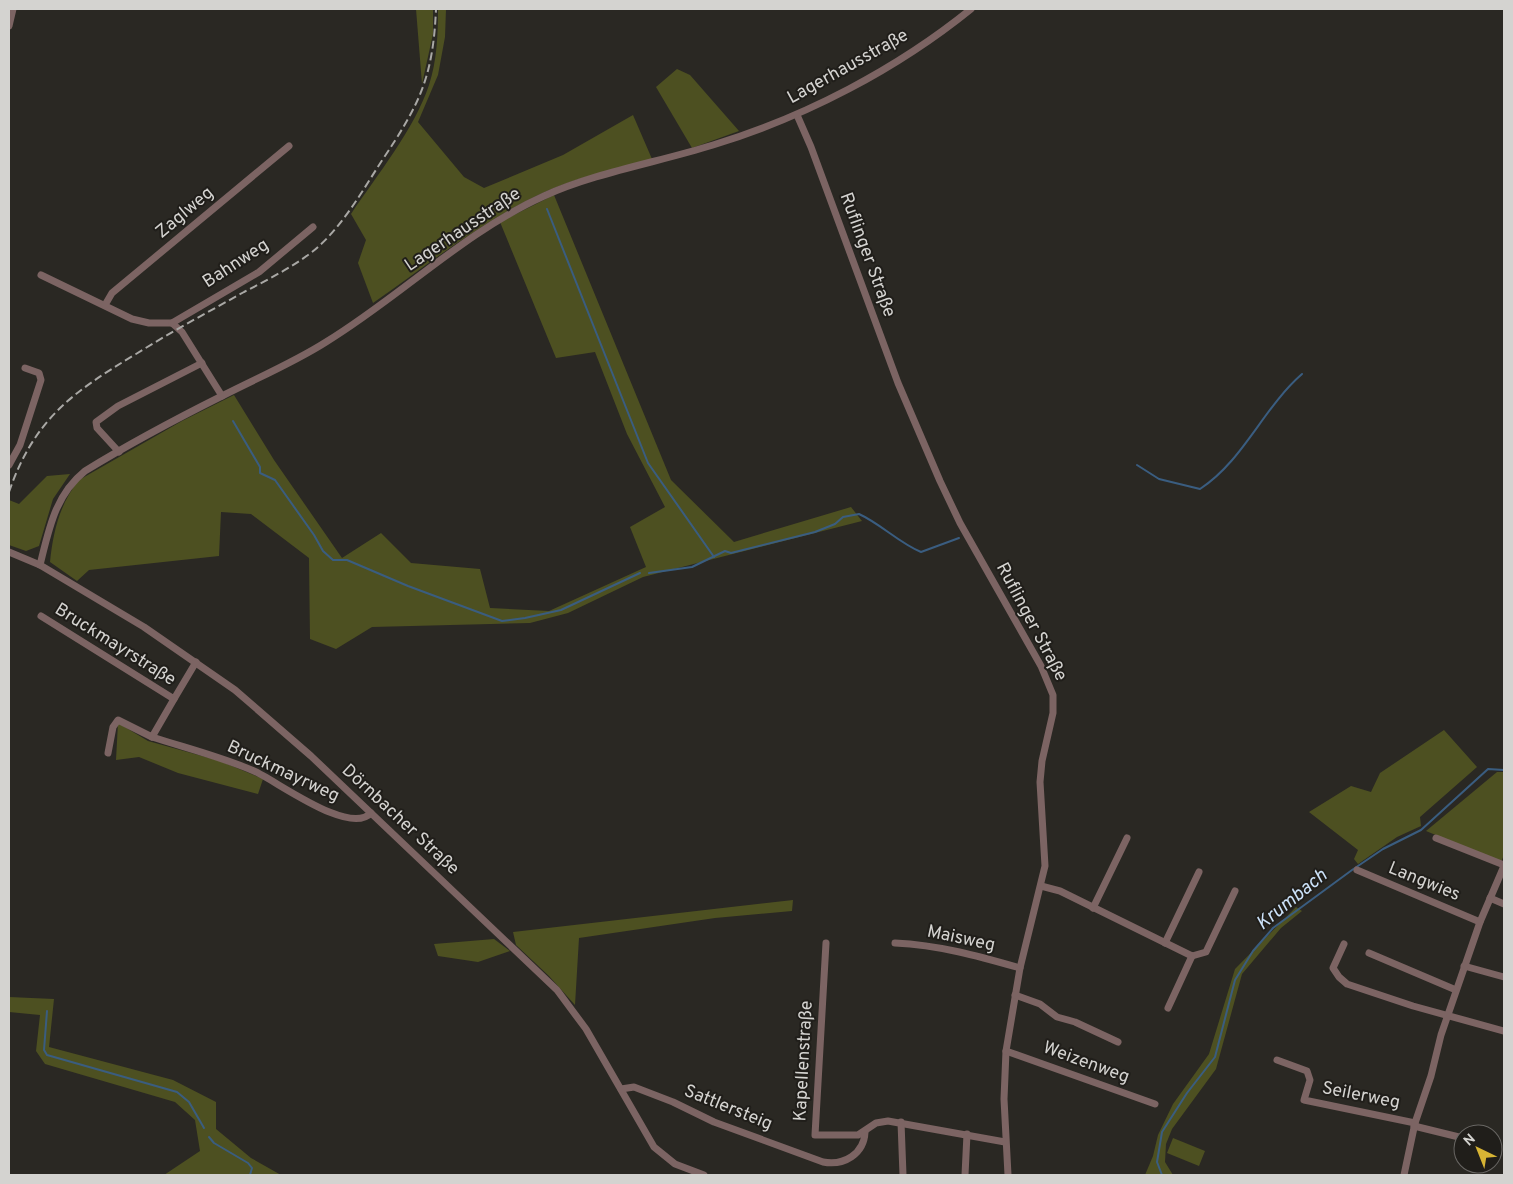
<svg xmlns="http://www.w3.org/2000/svg" width="1513" height="1184" viewBox="0 0 1513 1184" font-family="Overpass,sans-serif">
	<rect width="100%" height="100%" fill="#2a2823"/>
	<g fill="#4d5021">
		<path d="M416,9H433V34L422,84Z"/>
		<path d="M438,9H446L445,37L438,75L418,122L464,177L484,188L563,155L633,115L652,159C613,170 572,178 536,196C478,224 426,266 373,303L358,263L366,240L351,214C377,175 414,130 429,85C437,61 438,34 438,9Z"/>
		<path d="M677,69L690,75L739,131L692,148L656,87Z"/>
		<path d="M554,195L671,480L734,542L851,507L862,521L643,577L568,613L530,623L372,627L336,649L310,639L309,558L251,514L221,512L219,556L89,570L77,581L50,562C53,532 60,503 79,480L182,421L234,395L274,460L342,558L381,533L411,563L480,569L490,608L549,611L646,567L630,527L665,507L627,434L595,352L556,358L500,222Z"/>
		<path d="M70,474L53,499L39,546L26,551L9,545V500L19,504L47,476Z"/>
		<path d="M118,723L148,741L220,761L263,779L258,794L178,773L139,757L116,760Z"/>
		<path d="M1444,730L1477,767L1420,817L1421,826L1397,837L1358,864L1354,859L1358,850L1309,812L1351,786L1371,792L1380,773Z"/>
		<path d="M1497,772H1504V855L1501,862L1426,831Z"/>
		<path d="M793,900L792,911L715,918L579,938L575,1005L549,976L516,945L513,932Z"/>
		<path d="M1296,907L1302,911L1281,928L1242,974L1216,1069L1172,1129L1166,1144L1165,1162L1173,1175H1145L1153,1156L1158,1135L1173,1104L1209,1054L1235,969Z"/>
		<path d="M494,939L510,951L478,962L438,956L434,944Z"/>
		<path d="M9,997L54,999L49,1047L173,1080L216,1102V1129L251,1158L281,1175H164L200,1151L195,1120L175,1102L45,1064L36,1051L40,1015L9,1012Z"/>
		<path d="M1173,1138L1205,1151L1199,1166L1167,1153Z"/>
	</g>
	<g fill="none" stroke-linecap="round" stroke-linejoin="round">
		<g stroke="#3a5d80" stroke-width="2">
			<path d="M547,209L648,463L714,557"/>
			<path d="M233,421L260,467V473L275,480L314,535L323,551L333,560H347L408,586L502,621L525,618L561,610L640,573"/>
			<path d="M1137,465L1159,479L1200,489C1244,460 1263,408 1302,374"/>
			<path d="M649,573L692,567L725,551L731,553L815,532L835,524L843,517L859,514C881,524 899,543 921,552L959,538"/>
			<path d="M47,1011L44,1050L47,1055L177,1092L189,1102L204,1128"/>
			<path d="M209,1137L214,1143L248,1163L252,1168L250,1175"/>
			<path d="M1162,1175L1157,1162L1162,1132L1187,1093L1215,1057L1235,980L1253,951L1273,928L1352,870L1383,849L1421,830L1488,769L1504,770"/>
		</g>
		<g stroke="#7c6463" stroke-width="7">
			<path d="M9,26L13,9"/>
			<path d="M797,115L811,147L898,383L940,481L960,523L1041,666L1053,695V713L1042,761L1040,782L1045,866L1020,968L1006,1051L1004,1099L1008,1175"/>
			<path d="M41,275L132,319L149,323H172L182,332L222,396"/>
			<path d="M105,305L112,293L289,146"/>
			<path d="M172,323L259,272L313,227"/>
			<path d="M119,452L97,428L96,422L118,406L202,363"/>
			<path d="M9,465L20,445L41,380L39,373L25,368"/>
			<path d="M9,552L40,565L144,627L235,690L311,756L557,990L586,1029L654,1147L675,1164L704,1175"/>
			<path d="M40,565C49,529 55,495 85,471C129,444 176,419 222,396C257,378 293,363 326,342C400,297 464,232 544,196C594,173 659,162 713,145C805,117 897,69 971,9"/>
			<path d="M41,616L174,699L196,662"/>
			<path d="M152,737C186,748 222,757 254,771C277,781 349,836 371,813"/>
			<path d="M108,753L113,727L118,720L152,737L174,699"/>
			<path d="M1436,838L1504,865"/>
			<path d="M1357,870L1480,922"/>
			<path d="M1041,886L1060,891L1192,956L1206,952L1235,891"/>
			<path d="M1490,898L1504,904"/>
			<path d="M1093,908L1127,838"/>
			<path d="M826,943L815,1135H858L876,1123L888,1121L1005,1142"/>
			<path d="M895,943C939,945 978,956 1020,968"/>
			<path d="M1165,943L1199,872"/>
			<path d="M1344,944L1333,968L1339,977L1347,984L1413,1006L1504,1031"/>
			<path d="M1369,953L1456,990"/>
			<path d="M1464,966L1504,977"/>
			<path d="M1015,995L1040,1004L1057,1017L1075,1022L1118,1042"/>
			<path d="M1168,1008L1192,956"/>
			<path d="M1006,1051L1155,1104"/>
			<path d="M1277,1060L1307,1071L1310,1080L1304,1100L1415,1123"/>
			<path d="M621,1089L634,1087L673,1102L714,1122L823,1162C844,1166 864,1154 865,1132"/>
			<path d="M901,1122L903,1175"/>
			<path d="M1414,1126L1463,1138"/>
			<path d="M965,1175L967,1134"/>
			<path d="M1404,1175L1415,1123L1431,1076L1441,1035L1480,922L1504,866"/>
		</g>
		<path stroke="#a9a8a5" stroke-width="2" stroke-dasharray="8 4" stroke-linecap="butt" d="M9,492C34,419 73,392 136,354C171,332 208,312 244,292C267,280 291,268 312,252C341,229 361,193 381,162C419,105 433,79 436,9"/>
	</g>
	<g text-anchor="middle" dominant-baseline="central" stroke-width="4" stroke-linejoin="round" paint-order="stroke">
		<g font-size="18" fill="#d4d3d0" stroke="#201e1a">
			<text transform="translate(848 67) rotate(-29)">Lagerhausstraße</text>
			<text transform="translate(185 213) rotate(-40)">Zaglweg</text>
			<text transform="translate(463 230) rotate(-34)">Lagerhausstraße</text>
			<text transform="translate(867 255) rotate(70)">Ruflinger Straße</text>
			<text transform="translate(236 264) rotate(-33)">Bahnweg</text>
			<text transform="translate(1031 622) rotate(62)">Ruflinger Straße</text>
			<text transform="translate(115 645) rotate(32)">Bruckmayrstraße</text>
			<text transform="translate(283 772) rotate(25)">Bruckmayrweg</text>
			<text transform="translate(400 820) rotate(43)">Dörnbacher Straße</text>
			<text transform="translate(1424 882) rotate(22)">Langwies</text>
			<text transform="translate(961 939) rotate(12)">Maisweg</text>
			<text transform="translate(804 1061) rotate(-87)">Kapellenstraße</text>
			<text transform="translate(1086 1063) rotate(20)">Weizenweg</text>
			<text transform="translate(1361 1096) rotate(11)">Seilerweg</text>
			<text transform="translate(728 1108) rotate(22)">Sattlersteig</text>
		</g>
		<g font-size="19" font-style="italic" fill="#cce2f9" stroke="#201e1a">
			<text transform="translate(1292 900) rotate(-39)">Krumbach</text>
		</g>
	</g>
	<rect width="1513" height="1184" fill="none" stroke="#d4d3d0" stroke-width="20"/>
	<g transform="translate(1478 1149) rotate(317)"><circle r="24" fill="#201e1a" stroke="#686663"/>
	<path d="M0-4L9 19L0 12L-9 19Z" fill="#d7b434"/>
	<text y="-8" font-size="14" font-weight="bold" text-anchor="middle" fill="#d4d3d0">N</text>
	</g>
</svg>
